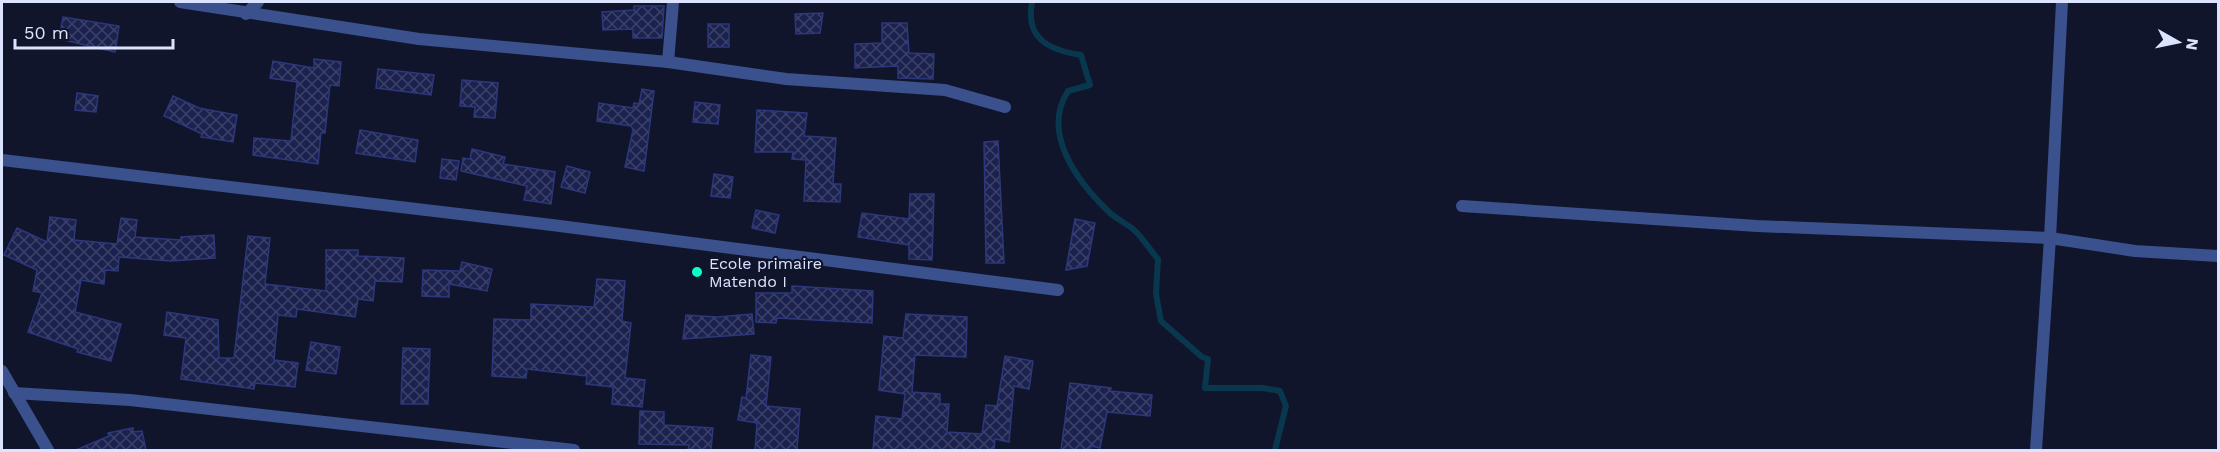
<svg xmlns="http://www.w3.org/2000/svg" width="2220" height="452" viewBox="0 0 2220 452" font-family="'Work Sans',sans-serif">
	<defs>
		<pattern id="building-cross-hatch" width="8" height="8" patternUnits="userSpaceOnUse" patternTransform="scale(1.5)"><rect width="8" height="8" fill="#1c224e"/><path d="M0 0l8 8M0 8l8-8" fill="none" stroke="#3c4269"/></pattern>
	</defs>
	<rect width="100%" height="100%" fill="#10152c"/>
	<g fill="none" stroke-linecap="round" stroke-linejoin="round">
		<path stroke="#09374d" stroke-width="6" d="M1032,2C1025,38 1048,50 1081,55L1090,85L1068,91C1041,133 1077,181 1108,211C1116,219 1126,223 1134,230C1143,238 1150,250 1158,259L1156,294L1161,321L1202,357L1208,359L1205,388H1263L1280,391L1286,406L1275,450"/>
	</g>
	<g fill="url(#building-cross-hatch)" stroke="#2d377b" stroke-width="1.5">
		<path d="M634,6H664L662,38H633V29L603,30L602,12L634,10Z"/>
		<path d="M823,13L820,33L796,34L795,14Z"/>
		<path d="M63,17L119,26L115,52L59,39Z"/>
		<path d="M882,23H907L909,53L934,54L933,79L898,78V66L855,68V44L882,43Z"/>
		<rect x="708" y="24" width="21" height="23"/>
		<path d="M314,59L341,62L339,86L330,85L325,133H321L318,164L253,155L254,138L291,141L297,82L270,78L273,61L314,68Z"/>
		<path d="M378,69L434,75L431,95L376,88Z"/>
		<path d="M462,80L498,83L495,118L474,117L475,107L460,106Z"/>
		<path d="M642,89L654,91L644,171L625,167L633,130L631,126L597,121L599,103L633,108L634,103L639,104Z"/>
		<path d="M77,93L98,96L96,112L75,110Z"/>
		<path d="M173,96L199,108L237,115L233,142L201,137L202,134L164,116Z"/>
		<path d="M695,102L720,105L718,124L693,122Z"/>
		<path d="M757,110L807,113L804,136L836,138L833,184H841L840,202L804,201L806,160L792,159L793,152H755Z"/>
		<path d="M360,130L418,140L415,162L356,153Z"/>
		<path d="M998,141L1004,263H986L984,142Z"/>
		<path d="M472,149L505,157L503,164L555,172L551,204L524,200L527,186L461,171L463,158L470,159Z"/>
		<path d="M442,159L459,161L456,180L440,178Z"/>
		<path d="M567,166L590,172L585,193L561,187Z"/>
		<path d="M714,174L733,177L730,198L711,196Z"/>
		<path d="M910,194H934L932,260L909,259V245L858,237L862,213L909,219Z"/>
		<path d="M756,210L779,215L775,233L752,228Z"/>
		<path d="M50,217L76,220L74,240L117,244L121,218L137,220L135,237L181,240V237L214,235L215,258L171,261L119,257L118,271L105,270L104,284L81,280L75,312L121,324L111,361L77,352L78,349L28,332L42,293L33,291L37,270L4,255L17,228L47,242Z"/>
		<path d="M1075,219L1095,223L1087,266L1066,270Z"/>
		<path d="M248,236L270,238L265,284L326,291V250H358V256L404,258L402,282L375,281L373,301L358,299L355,317L297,309L296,317L278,315L274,360L298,363L295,387L255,383L254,389L181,379L186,338L164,335L167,312L218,320L219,358H234Z"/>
		<path d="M462,262L492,269L487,291L449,284V297L422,296L423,270L460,271Z"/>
		<path d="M597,279L625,281L622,321L631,323L625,378L645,380L642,407L612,404L613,387L586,384L587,376L527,369L526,378L492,376L494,319L531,320V304L594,307Z"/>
		<path d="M792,286L873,291L872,323L777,318L776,323L756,322V293H792Z"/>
		<path d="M752,314L754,334L683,339L686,315L717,317Z"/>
		<path d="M906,314L967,317L966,357L915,355L912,392L940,394V404H949L947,432L982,434L986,405L997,406L1005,356L1033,361L1029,389L1014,386L1009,442L995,439L994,450H873L876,416L902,419L905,394L879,390L884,336L903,338Z"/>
		<path d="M311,342L340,347L336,374L306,370Z"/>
		<path d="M403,348L430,349L428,404H401Z"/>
		<path d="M751,355L771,357L766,406L800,409L797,450H755L757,423L738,420L742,397L746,398Z"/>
		<path d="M1070,383L1111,388L1110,391L1152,395L1150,416L1107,412L1100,448L1091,446L1090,450H1061Z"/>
		<path d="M640,411L664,412V425L713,428L711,450H688L689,445L639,444Z"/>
		<path d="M133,428V432L142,431L146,450H76L109,436L108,433Z"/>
	</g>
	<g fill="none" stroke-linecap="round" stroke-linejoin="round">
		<g stroke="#3a518d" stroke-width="12">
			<path d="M180,2L419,39L668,62L786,79L945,90L1005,107"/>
			<path d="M246,14L258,2"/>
			<path d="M668,62L673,2"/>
			<path d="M2,160L552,225L1058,290"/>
			<path d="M1462,206L1757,226L2050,238L2135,251L2218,256"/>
			<path d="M2,371L48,450"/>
			<path d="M14,393L130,400L574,450"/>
			<path d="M2036,450L2050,238L2062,2"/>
		</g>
	</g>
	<circle fill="#08ffc9" stroke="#10152c" stroke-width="2" cx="697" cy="272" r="6"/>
	<g text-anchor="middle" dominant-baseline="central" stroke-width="4.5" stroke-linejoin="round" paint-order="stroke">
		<g font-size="16" fill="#dce3ff" stroke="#10152c" text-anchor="start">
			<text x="709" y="263">Ecole primaire<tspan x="709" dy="18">Matendo I</tspan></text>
		</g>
	</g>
	<rect width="2220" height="452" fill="none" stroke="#dce3ff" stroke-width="6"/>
	<g transform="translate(2178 42) rotate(99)" stroke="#10152c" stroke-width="4.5" paint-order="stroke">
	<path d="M0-4.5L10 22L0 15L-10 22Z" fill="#dce3ff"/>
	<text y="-9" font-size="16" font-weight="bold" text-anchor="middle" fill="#dce3ff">N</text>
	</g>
	<path d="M15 39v9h158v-9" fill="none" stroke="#dce3ff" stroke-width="3"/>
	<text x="24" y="39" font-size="18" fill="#dce3ff" stroke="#10152c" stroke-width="4.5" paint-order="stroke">50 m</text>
</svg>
